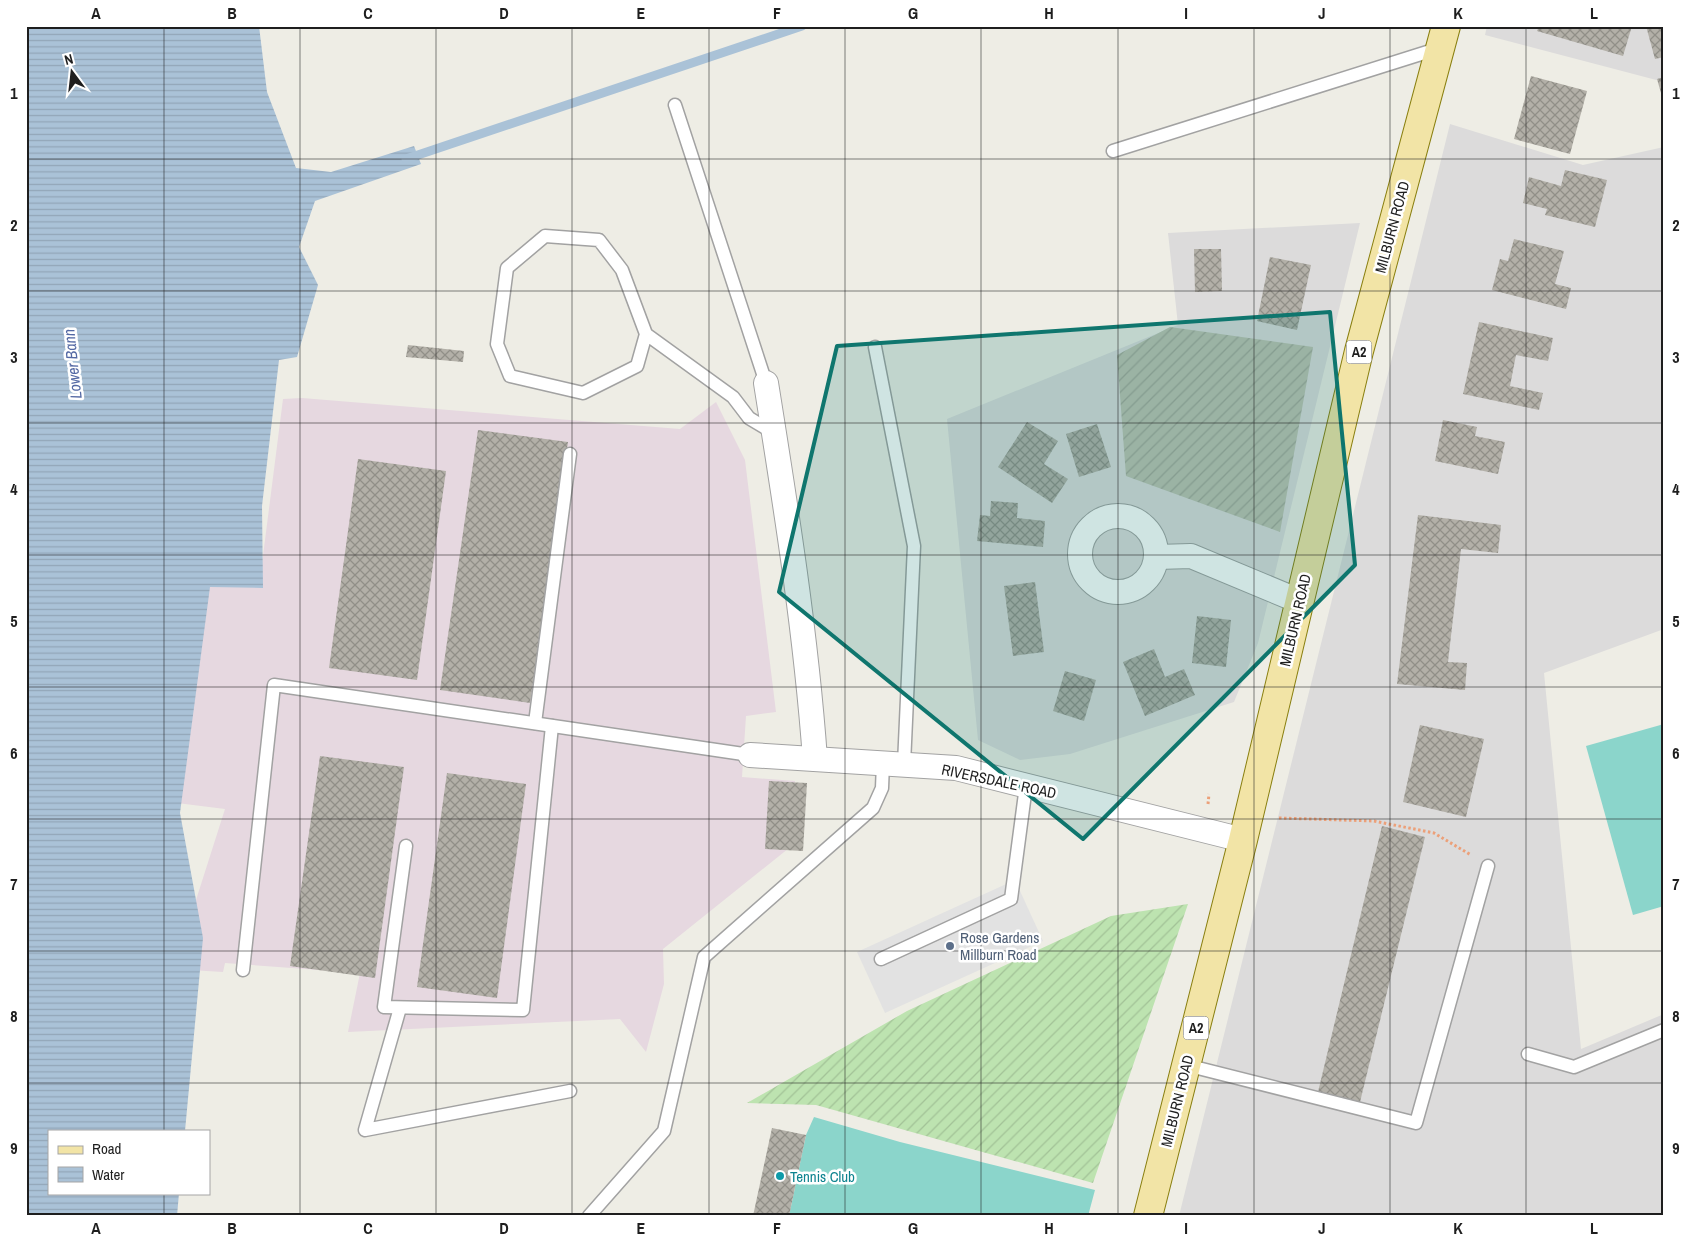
<svg xmlns="http://www.w3.org/2000/svg" width="1690" height="1242" viewBox="0 0 1690 1242" font-family="'Archivo Narrow',sans-serif">
	<defs>
		<pattern id="construction-furrows" width="10" height="10" patternUnits="userSpaceOnUse" patternTransform="scale(1.25)"><rect width="10" height="10" fill="#bec2b2"/><path d="M-1 1l2-2M0 10L10 0M9 11l2-2" fill="none" stroke="#a3a699"/></pattern>
		<pattern id="garden-furrows" width="10" height="10" patternUnits="userSpaceOnUse" patternTransform="scale(1.25)"><rect width="10" height="10" fill="#bde3b0"/><path d="M-1 1l2-2M0 10L10 0M9 11l2-2" fill="none" stroke="#a2c297"/></pattern>
		<pattern id="water-rules" width="6" height="5" patternUnits="userSpaceOnUse" patternTransform="scale(1.25)"><rect width="6" height="5" fill="#aac2d7"/><path d="M0 2.5h6" fill="none" stroke="#92a6b8"/></pattern>
		<pattern id="building-cross-hatch" width="8" height="8" patternUnits="userSpaceOnUse" patternTransform="scale(1.25)"><rect width="8" height="8" fill="#b3b0a8"/><path d="M0 0l8 8M0 8l8-8" fill="none" stroke="#918f88"/></pattern>
	</defs>
	<rect width="100%" height="100%" fill="#eeede5"/>
	<g fill="#dcdbdb">
		<path d="M1487,26H1664V82L1485,35Z"/>
		<path d="M1450,124L1583,165L1664,147V629L1544,673L1581,1049L1664,1014V1216H1179Z"/>
		<path d="M1360,223L1258,643L1234,702L1070,754L1020,760L978,740L947,419L1178,325L1168,233Z"/>
	</g>
	<path fill="#e6d8e0" d="M302,398L680,429L716,402L745,460L776,712L746,716L742,777L795,781L794,844L663,949L664,984L646,1052L620,1019L348,1032L360,973L225,963L223,972L174,969L225,809L177,803L208,582L259,587L283,399Z"/>
	<path fill="url(#construction-furrows)" d="M1170,327L1313,347L1280,532L1126,476L1117,355Z"/>
	<path fill="url(#garden-furrows)" d="M1188,904L1093,1183L816,1105L747,1103L907,1011L1111,916Z"/>
	<g fill="#8bd5cb">
		<path d="M1664,724V906L1633,915L1586,746Z"/>
		<path d="M814,1117L900,1142L1095,1190L1088,1216H789L806,1135Z"/>
	</g>
	<path fill="#e2e2e2" d="M1015,880L1043,941L885,1013L857,952Z"/>
	<path fill="url(#water-rules)" d="M26,26H259L267,92L296,168L331,172L414,146L421,164L315,201L299,247L318,285L297,357L279,360L262,506L263,588L210,587L180,813L203,938L185,1131H49V1193H179L177,1216H26Z"/>
	<g fill="none" stroke-linecap="round" stroke-linejoin="round">
		<path stroke="#aac2d7" stroke-width="9" d="M406,159L802,26"/>
	</g>
	<g fill="url(#building-cross-hatch)">
		<path d="M1539,26H1632L1623,56L1537,31Z"/>
		<path d="M1646,26H1664V57L1655,59Z"/>
		<path d="M1531,76L1587,91L1570,154L1514,139Z"/>
		<path d="M1664,77V100H1663L1657,79Z"/>
		<path d="M1565,170L1607,180L1595,227L1545,215L1547,209L1523,203L1529,177L1561,186Z"/>
		<path d="M1514,239L1564,251L1555,284L1571,288L1566,309L1492,290L1500,259L1508,261Z"/>
		<path d="M1194,249H1221L1222,291L1195,292Z"/>
		<path d="M1270,257L1311,265L1297,330L1257,321Z"/>
		<path d="M1479,322L1553,338L1548,361L1516,355L1510,386L1543,393L1539,410L1463,394Z"/>
		<path d="M408,345L464,351L463,362L406,357Z"/>
		<path d="M1443,420L1477,427L1475,436L1505,442L1498,474L1435,461Z"/>
		<path d="M1027,422L1058,441L1044,464L1068,479L1052,503L998,467Z"/>
		<path d="M1097,424L1111,467L1079,477L1066,434Z"/>
		<path d="M478,430L568,442L530,703L440,690Z"/>
		<path d="M358,459L446,471L417,680L329,668Z"/>
		<path d="M991,501L1018,503L1017,518L1045,521L1043,547L977,541L980,515L990,516Z"/>
		<path d="M1418,515L1501,525L1498,553L1461,549L1448,662L1467,663L1465,690L1397,684Z"/>
		<path d="M1035,582L1044,652L1013,656L1004,586Z"/>
		<path d="M1197,616L1231,620L1226,667L1192,663Z"/>
		<path d="M1154,649L1165,677L1184,669L1195,695L1145,716L1123,662Z"/>
		<path d="M1065,671L1096,680L1084,721L1053,711Z"/>
		<path d="M1420,725L1484,739L1466,817L1403,802Z"/>
		<path d="M320,756L404,767L375,978L290,966Z"/>
		<path d="M447,773L526,784L497,998L417,987Z"/>
		<path d="M769,781L807,783L803,851L765,849Z"/>
		<path d="M1382,826L1425,837L1360,1102L1318,1092Z"/>
		<path d="M772,1128L806,1135L789,1216H753Z"/>
	</g>
	<g fill="none" stroke-linecap="round" stroke-linejoin="round">
		<g stroke="#a2a2a2" stroke-width="15">
			<g id="lane">
				<path d="M675,105L766,383"/>
				<path d="M1113,151L1440,48"/>
				<path d="M646,334L637,366L583,393L510,376L497,344L507,268L545,236L599,240L622,270L646,334L733,397L749,418L774,433"/>
				<path d="M875,347L914,546L904,764"/>
				<path d="M535,723L570,454"/>
				<path d="M406,846L384,1007L523,1010L552,726"/>
				<path d="M881,959L1011,899L1026,786"/>
				<path d="M243,970L274,685L750,755"/>
				<path d="M400,1008L365,1130L570,1091"/>
				<path d="M1528,1054L1574,1067L1664,1030"/>
				<path d="M1186,1065L1416,1123L1488,866"/>
				<path d="M589,1216L664,1131L704,957L873,808L882,788L883,763"/>
			</g>
		</g>
		<g stroke="#a2a2a2" stroke-width="26">
			<g id="street">
				<path d="M766,383C786,508 806,633 815,759"/>
				<circle cx="1118" cy="554" r="38"/>
				<path d="M1157,557L1191,556L1299,601"/>
				<path d="M750,755L956,768L1243,840"/>
			</g>
		</g>
		<g stroke="#897f0f" stroke-width="30">
			<path id="primary" d="M1148,1216L1243,840L1359,351L1446,26"/>
		</g>
		<g stroke="#eca079" stroke-width="3" stroke-dasharray="2.5 2.5" stroke-linecap="butt">
			<path d="M1208,804L1209,794"/>
			<path d="M1279,818L1374,821L1434,833L1471,855"/>
		</g>
		<use href="#lane" stroke="#fff" stroke-width="12"/>
		<use href="#street" stroke="#fff" stroke-width="24"/>
		<use href="#primary" stroke="#f2e4a6" stroke-width="28"/>
	</g>
	<path fill="#0f766e" fill-opacity="0.2" stroke="#0f766e" stroke-width="4" stroke-linejoin="round" d="M1330,312L1355,565L1083,839L779,592L837,346Z"/>
	<path fill="none" stroke="#1e1e1e" stroke-width="1" stroke-opacity="0.55" d="M164,26V1131M300,26V1216M436,26V1216M572,26V1216M709,26V1216M845,26V1216M981,26V1216M1118,26V1216M1254,26V1216M1390,26V1216M1526,26V1216M26,159H1664M26,291H1664M26,423H1664M26,555H1664M26,687H1664M26,819H1664M26,951H1664M26,1083H1664M164,1193V1216"/>
	<circle fill="#5c6f8a" stroke="#fff" stroke-width="2" cx="950" cy="946" r="5"/>
	<circle fill="#0f9aa8" stroke="#fff" stroke-width="2" cx="780" cy="1176" r="5"/>
	<g text-anchor="middle" dominant-baseline="central" stroke-width="5" stroke-linejoin="round" paint-order="stroke">
		<g fill="#fff" stroke="#626262" stroke-width="1">
			<rect x="1346.5" y="340.5" width="25" height="23" rx="4"/>
			<rect x="1183.5" y="1016.5" width="25" height="23" rx="4"/>
		</g>
		<g font-size="14" font-weight="bold" fill="#1e1e1e">
			<text x="1359" y="352">A2</text>
			<text x="1196" y="1028">A2</text>
		</g>
		<g font-size="15" fill="#1e1e1e" stroke="#fff">
			<text transform="translate(1392 227) rotate(-75)">MILBURN ROAD</text>
			<text transform="translate(1295 620) rotate(-77)">MILBURN ROAD</text>
			<text transform="translate(999 781) rotate(12)">RIVERSDALE ROAD</text>
			<text transform="translate(1177 1101) rotate(-76)">MILBURN ROAD</text>
		</g>
		<g font-size="15" fill="#4e5e75" stroke="#fff" text-anchor="start">
			<text x="960" y="937">Rose Gardens<tspan x="960" dy="17">Millburn Road</tspan></text>
		</g>
		<g font-size="15" fill="#0d838f" stroke="#fff" text-anchor="start">
			<text x="790" y="1176">Tennis Club</text>
		</g>
		<g font-size="16" font-style="italic" fill="#5469a4" stroke="#fff">
			<text transform="translate(72 364) rotate(-96)">Lower Bann</text>
		</g>
	</g>
	<rect width="1690" height="1242" fill="none" stroke="#ffffff" stroke-width="55"/>
	<rect x="48" y="1130" width="162" height="65" fill="#ffffff" stroke="#a5a5a5"/>
	<rect x="58" y="1146" width="25" height="8" fill="#f2e4a6" stroke="#a5a5a5"/>
	<text x="92" y="1154" font-size="15" fill="#1e1e1e">Road</text>
	<rect x="58" y="1167" width="25" height="15" fill="url(#water-rules)" stroke="#a5a5a5"/>
	<text x="92" y="1180" font-size="15" fill="#1e1e1e">Water</text>
	<g transform="translate(72 72) rotate(345)" stroke="#ffffff" stroke-width="4" paint-order="stroke">
	<path d="M0-4L9 19L0 12L-9 19Z" fill="#1e1e1e"/>
	<text y="-8" font-size="14" font-weight="bold" text-anchor="middle" fill="#1e1e1e">N</text>
	</g>
	<rect x="28" y="28" width="1634" height="1186" fill="none" stroke="#1e1e1e" stroke-width="2"/>
	<g font-size="16" text-anchor="middle" font-weight="bold" fill="#1e1e1e">
		<text x="96" y="19">A</text>
		<text x="232" y="19">B</text>
		<text x="368" y="19">C</text>
		<text x="504" y="19">D</text>
		<text x="641" y="19">E</text>
		<text x="777" y="19">F</text>
		<text x="913" y="19">G</text>
		<text x="1049" y="19">H</text>
		<text x="1186" y="19">I</text>
		<text x="1322" y="19">J</text>
		<text x="1458" y="19">K</text>
		<text x="1594" y="19">L</text>
		<text x="14" y="99">1</text>
		<text x="1676" y="99">1</text>
		<text x="14" y="231">2</text>
		<text x="1676" y="231">2</text>
		<text x="14" y="363">3</text>
		<text x="1676" y="363">3</text>
		<text x="14" y="495">4</text>
		<text x="1676" y="495">4</text>
		<text x="14" y="627">5</text>
		<text x="1676" y="627">5</text>
		<text x="14" y="759">6</text>
		<text x="1676" y="759">6</text>
		<text x="14" y="890">7</text>
		<text x="1676" y="890">7</text>
		<text x="14" y="1022">8</text>
		<text x="1676" y="1022">8</text>
		<text x="14" y="1154">9</text>
		<text x="1676" y="1154">9</text>
		<text x="96" y="1234">A</text>
		<text x="232" y="1234">B</text>
		<text x="368" y="1234">C</text>
		<text x="504" y="1234">D</text>
		<text x="641" y="1234">E</text>
		<text x="777" y="1234">F</text>
		<text x="913" y="1234">G</text>
		<text x="1049" y="1234">H</text>
		<text x="1186" y="1234">I</text>
		<text x="1322" y="1234">J</text>
		<text x="1458" y="1234">K</text>
		<text x="1594" y="1234">L</text>
	</g>
</svg>
